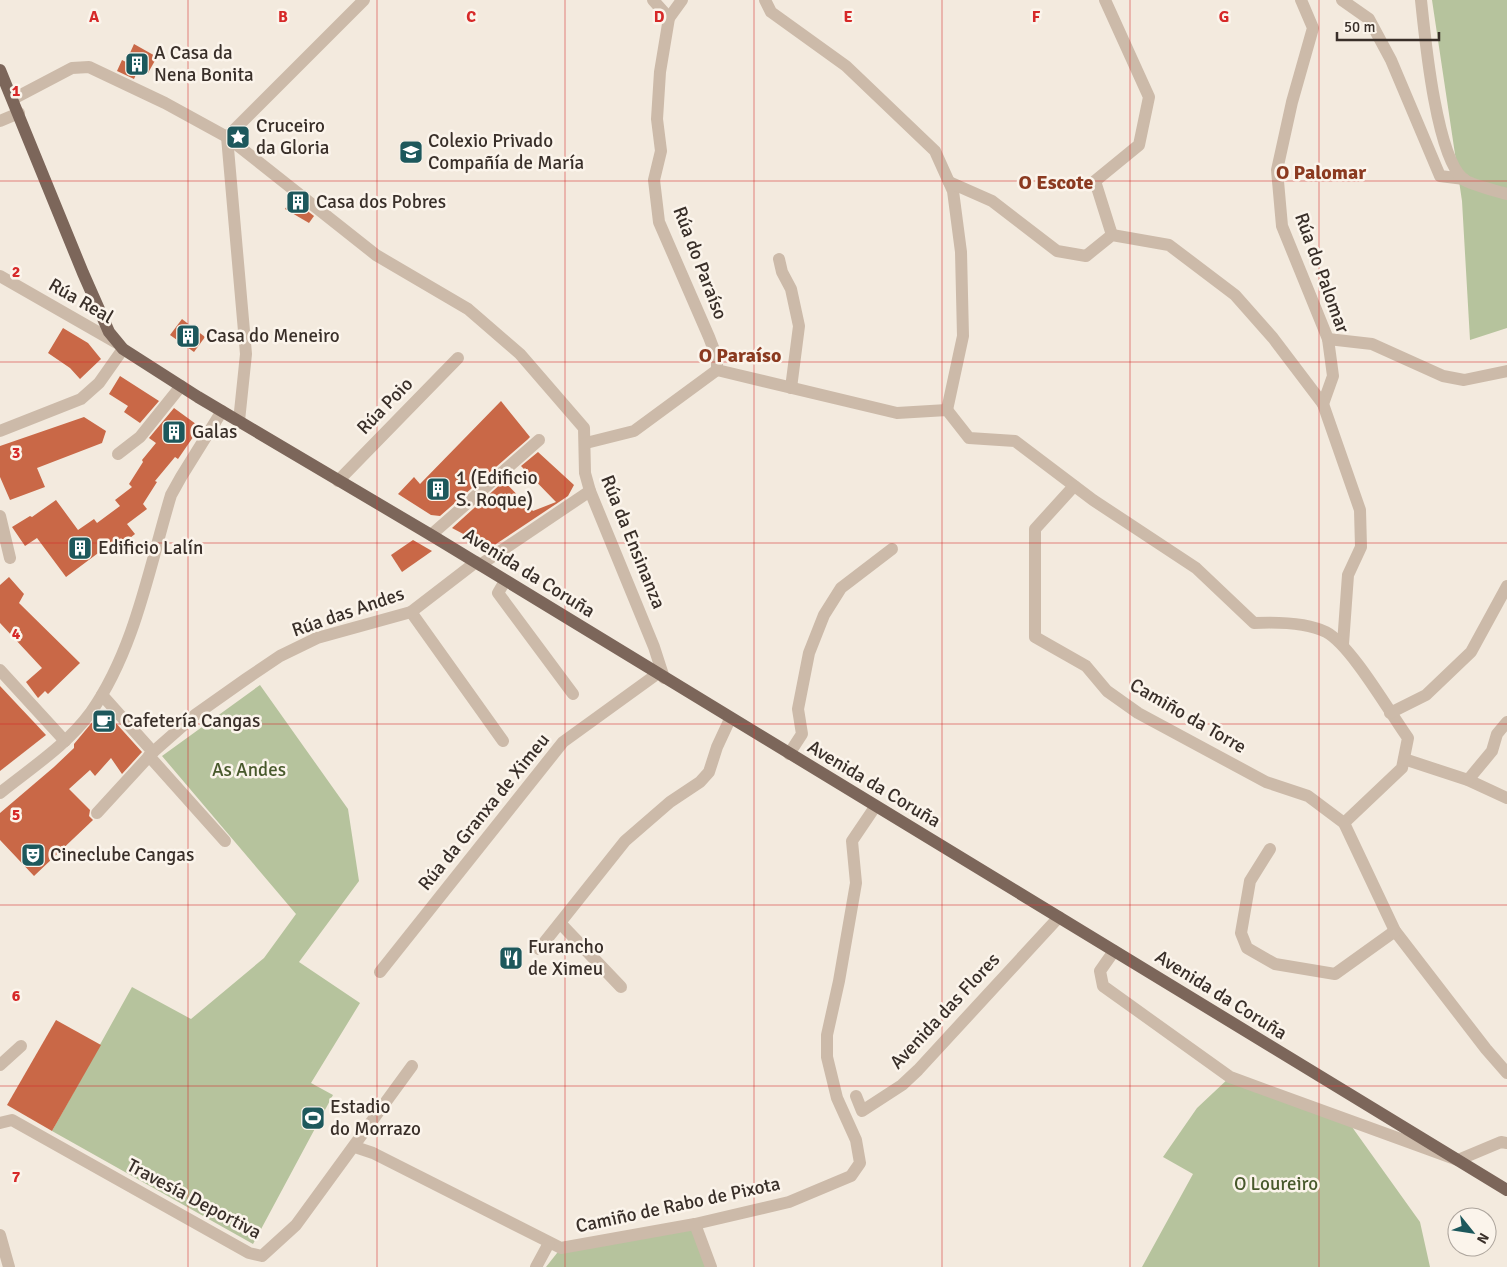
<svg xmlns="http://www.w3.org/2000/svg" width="1507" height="1267" viewBox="0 0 1507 1267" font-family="Signika,sans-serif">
	<rect width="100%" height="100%" fill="#f3eade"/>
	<g fill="#b6c39d">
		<path d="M1432,0H1507V328L1470,340L1462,201Z"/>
		<path d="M260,685L348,809L359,881L299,962L360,1003L311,1083L333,1095L253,1244L52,1131L132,987L191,1019L264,958L296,914L162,756Z"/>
		<path d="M1230,1077L1347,1120L1420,1222L1430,1267H1142L1193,1174L1163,1157L1197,1108Z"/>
		<path d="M695,1224L711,1267H546L561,1248Z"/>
	</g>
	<g fill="#c96847">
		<path d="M134,44L157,57L148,73L139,68L134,79L117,71L122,60L126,62Z"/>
		<path d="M292,199L314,216L309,223L285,209Z"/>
		<path d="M182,319L205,337L194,352L170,335Z"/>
		<path d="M63,328L88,343L101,359L80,379L70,368L48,353Z"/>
		<path d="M120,376L159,401L140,423L124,412L128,406L109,394Z"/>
		<path d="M501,401L530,437L527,440L440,516L431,515L398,494L414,477L420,484Z"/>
		<path d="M174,408L200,427L178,459L175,457L155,481L157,482L143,504L147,509L127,524L135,534L121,545L117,539L66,577L37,538L25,546L12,527L30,516L32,517L56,500L78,530L94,519L97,523L120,506L115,500L132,487L129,484L143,462L142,460L156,443L149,438Z"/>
		<path d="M84,417L106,431L102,443L37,468L45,487L10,500L0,477V446Z"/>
		<path d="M538,452L574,485L568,496L490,548L452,528L504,481L533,511L556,502L521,466Z"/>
		<path d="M413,540L432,551L402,572L391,555Z"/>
		<path d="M9,577L24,594L19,603L80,663L48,694L45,691L38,698L26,682L42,668L0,623V585Z"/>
		<path d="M0,686L46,735L0,771Z"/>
		<path d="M105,711L142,752L122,774L111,758L95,776L90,770L69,789L90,810L89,816L93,820L34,876L0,840V813L54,767L74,748V744L99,714Z"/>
		<path d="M56,1020L101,1045L52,1131L7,1105Z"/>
	</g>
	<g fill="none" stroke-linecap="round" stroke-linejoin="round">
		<g stroke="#ccbaa9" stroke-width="12">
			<path d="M653,0L669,18"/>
			<path d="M682,0L669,18L660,72L657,119L661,151L654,180L659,222L709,337L717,358V370"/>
			<path d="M765,0L771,12L846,66L935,151L953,191L961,252L963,336L947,410"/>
			<path d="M1105,0L1149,97L1139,145L1095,181L1112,235"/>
			<path d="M1301,0L1313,28L1292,102L1277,170L1282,226L1328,339L1333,376L1323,404"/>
			<path d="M1342,0L1369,19L1391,60L1440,176L1464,179"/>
			<path d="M1421,0C1425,38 1436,155 1463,179C1471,185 1497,191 1507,194"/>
			<path d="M13,99L72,68L89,67L165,103L227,137L376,255L468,309L520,354L584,428L585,473L590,491L654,647L664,678"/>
			<path d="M0,121L19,113"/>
			<path d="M949,182L992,201L1057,251L1086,256L1112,235L1169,245L1235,295L1273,338L1323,404L1360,510L1361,547L1348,575L1343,644"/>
			<path d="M779,259L782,272L791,289L799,326L791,388"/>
			<path d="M0,276L117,343"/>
			<path d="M1328,339L1372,344L1443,376L1464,380L1507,371"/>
			<path d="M717,370L897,413L947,410L969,438L1015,441L1093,500L1196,568L1254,623C1276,622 1306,622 1326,632C1351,645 1390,713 1408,738L1402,768L1344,823"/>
			<path d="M239,421L246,354L227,137L364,0"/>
			<path d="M0,431L81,399L99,383L123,349"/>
			<path d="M586,443L634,431L717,370"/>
			<path d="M118,454L140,437L181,386"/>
			<path d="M338,481L458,358"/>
			<path d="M1074,486L1035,529V637L1086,666L1107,691L1138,713L1266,782L1308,796L1344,823L1395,931L1486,1049L1507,1073"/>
			<path d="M0,516L10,558"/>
			<path d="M431,535L539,440"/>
			<path d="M480,565L590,491"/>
			<path d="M505,581L498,593L573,694"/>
			<path d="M411,612L503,741"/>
			<path d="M0,670L65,741"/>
			<path d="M102,695L153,752"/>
			<path d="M1390,713L1426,695L1471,652L1507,586"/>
			<path d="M789,754L802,734L798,709L809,653L824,615L841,588L892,549"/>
			<path d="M149,756L225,841"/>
			<path d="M1404,759L1468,780L1507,798"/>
			<path d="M1468,780L1492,751L1497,734L1507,722"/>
			<path d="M0,793C31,768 67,745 91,712C135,649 149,568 171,495L181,477L222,411"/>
			<path d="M97,813L153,752L195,715L246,679L280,656L317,638L411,612L476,562"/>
			<path d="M1270,849L1250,881L1241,933L1247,948L1275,964L1335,974L1395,931"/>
			<path d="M560,923L621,987"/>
			<path d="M539,949L625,841L670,802L700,782L709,772L717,747L730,719"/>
			<path d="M1114,951L1100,971L1103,986L1230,1077L1458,1160L1501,1142L1507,1143"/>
			<path d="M380,972L563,742L657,674"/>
			<path d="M0,1065L21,1046"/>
			<path d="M856,1096L862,1111L902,1085L918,1070L1059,917"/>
			<path d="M0,1123L12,1120L249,1253L262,1256L296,1225L412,1066"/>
			<path d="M355,1147L373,1153L561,1248L695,1224L789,1202L851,1176L860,1163L856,1140L837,1098L827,1057V1035L839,981L856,883L852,841L875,807"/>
			<path d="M695,1224L711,1267"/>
			<path d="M0,1235L9,1267"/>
			<path d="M536,1267L549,1243"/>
		</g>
		<path stroke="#7c665a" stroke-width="12" d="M0,70L83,273L109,332L123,349L198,397L431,535L1507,1190"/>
	</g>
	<path fill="none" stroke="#d62828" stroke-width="1" stroke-opacity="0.55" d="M188,0V1267M377,0V1267M565,0V1267M754,0V1267M942,0V1267M1130,0V1267M1319,0V1267M0,181H1507M0,362H1507M0,543H1507M0,724H1507M0,905H1507M0,1086H1507"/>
	<defs>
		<g id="building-square" transform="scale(1.25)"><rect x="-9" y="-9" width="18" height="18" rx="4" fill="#1d585c" stroke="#fbf4eb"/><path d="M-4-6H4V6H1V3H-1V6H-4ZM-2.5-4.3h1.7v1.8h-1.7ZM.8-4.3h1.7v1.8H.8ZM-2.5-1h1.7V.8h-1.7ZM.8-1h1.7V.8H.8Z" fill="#fff"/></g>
		<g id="sight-square" transform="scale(1.25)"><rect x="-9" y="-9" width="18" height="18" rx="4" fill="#1d585c" stroke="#fbf4eb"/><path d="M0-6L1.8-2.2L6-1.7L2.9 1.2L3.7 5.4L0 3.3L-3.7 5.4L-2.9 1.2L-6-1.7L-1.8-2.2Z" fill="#fff"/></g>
		<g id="school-square" transform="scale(1.25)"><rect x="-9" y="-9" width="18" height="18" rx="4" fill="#1d585c" stroke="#fbf4eb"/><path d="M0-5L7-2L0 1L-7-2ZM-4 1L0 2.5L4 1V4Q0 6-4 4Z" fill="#fff"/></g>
		<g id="cafe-square" transform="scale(1.25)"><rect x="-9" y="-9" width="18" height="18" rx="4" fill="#1d585c" stroke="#fbf4eb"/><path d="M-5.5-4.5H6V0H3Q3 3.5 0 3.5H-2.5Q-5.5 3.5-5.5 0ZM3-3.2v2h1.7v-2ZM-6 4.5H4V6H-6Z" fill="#fff"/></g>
		<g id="theatre-square" transform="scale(1.25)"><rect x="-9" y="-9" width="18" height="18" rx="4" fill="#1d585c" stroke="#fbf4eb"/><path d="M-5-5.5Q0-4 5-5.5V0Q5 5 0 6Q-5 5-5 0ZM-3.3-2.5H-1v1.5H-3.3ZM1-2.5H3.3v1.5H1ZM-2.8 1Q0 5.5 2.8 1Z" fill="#fff"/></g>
		<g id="restaurant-square" transform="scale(1.25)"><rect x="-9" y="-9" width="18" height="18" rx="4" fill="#1d585c" stroke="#fbf4eb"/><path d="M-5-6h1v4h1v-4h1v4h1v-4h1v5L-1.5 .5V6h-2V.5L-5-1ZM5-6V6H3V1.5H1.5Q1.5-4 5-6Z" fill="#fff"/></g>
		<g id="stadium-square" transform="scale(1.25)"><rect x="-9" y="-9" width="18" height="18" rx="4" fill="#1d585c" stroke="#fbf4eb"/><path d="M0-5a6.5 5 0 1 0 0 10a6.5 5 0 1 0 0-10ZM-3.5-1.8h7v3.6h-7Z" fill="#fff"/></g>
	</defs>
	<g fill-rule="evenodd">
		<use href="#building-square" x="137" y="64"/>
		<use href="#sight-square" x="238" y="137"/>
		<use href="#school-square" x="411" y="152"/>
		<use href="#building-square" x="298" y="202"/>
		<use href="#building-square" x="188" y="336"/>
		<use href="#building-square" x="174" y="432"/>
		<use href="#building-square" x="438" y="489"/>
		<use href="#building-square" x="80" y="548"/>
		<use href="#cafe-square" x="104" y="721"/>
		<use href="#theatre-square" x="33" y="855"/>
		<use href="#restaurant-square" x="511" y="958"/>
		<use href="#stadium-square" x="313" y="1118"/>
	</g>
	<g text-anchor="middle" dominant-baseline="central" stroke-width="5" stroke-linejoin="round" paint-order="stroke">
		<g font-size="19" fill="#392f29" stroke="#fbf4eb" text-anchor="start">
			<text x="154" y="53">A Casa da<tspan x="154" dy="22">Nena Bonita</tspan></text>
			<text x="256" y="126">Cruceiro<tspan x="256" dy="22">da Gloria</tspan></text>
			<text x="428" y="141">Colexio Privado<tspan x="428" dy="22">Compañía de María</tspan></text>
			<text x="316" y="202">Casa dos Pobres</text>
			<text x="206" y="336">Casa do Meneiro</text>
			<text x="192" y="432">Galas</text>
			<text x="456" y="478">1 (Edificio<tspan x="456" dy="22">S. Roque)</tspan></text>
			<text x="98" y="548">Edificio Lalín</text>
			<text x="122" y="721">Cafetería Cangas</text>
			<text x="50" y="855">Cineclube Cangas</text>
			<text x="528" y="947">Furancho<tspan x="528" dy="22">de Ximeu</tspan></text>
			<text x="330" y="1107">Estadio<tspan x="330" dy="22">do Morrazo</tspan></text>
		</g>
		<g font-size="19" fill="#392f29" stroke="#fbf4eb">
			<text transform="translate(700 263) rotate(69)">Rúa do Paraíso</text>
			<text transform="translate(1322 273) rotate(70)">Rúa do Palomar</text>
			<text transform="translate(81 301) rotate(30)">Rúa Real</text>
			<text transform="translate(385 406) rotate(-46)">Rúa Poio</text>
			<text transform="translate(633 542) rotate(68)">Rúa da Ensinanza</text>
			<text transform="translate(529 573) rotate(32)">Avenida da Coruña</text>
			<text transform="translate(348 612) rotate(-19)">Rúa das Andes</text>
			<text transform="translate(1188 716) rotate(30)">Camiño da Torre</text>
			<text transform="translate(874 784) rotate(31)">Avenida da Coruña</text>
			<text transform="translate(484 812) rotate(-51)">Rúa da Granxa de Ximeu</text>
			<text transform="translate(1221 995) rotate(32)">Avenida da Coruña</text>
			<text transform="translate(945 1011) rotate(-47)">Avenida das Flores</text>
			<text transform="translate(194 1199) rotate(28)">Travesía Deportiva</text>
			<text transform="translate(678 1205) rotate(-12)">Camiño de Rabo de Pixota</text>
		</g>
		<g font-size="19" fill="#48592c" stroke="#fbf4eb">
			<text x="249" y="770">As Andes</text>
			<text x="1276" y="1184">O Loureiro</text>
		</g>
		<g font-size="20" font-weight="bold" fill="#8b3a20" stroke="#fbf4eb">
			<text x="1321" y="172">O Palomar</text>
			<text x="1056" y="182">O Escote</text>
			<text x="740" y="355">O Paraíso</text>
		</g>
	</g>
	<g font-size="16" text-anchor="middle" font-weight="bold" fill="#d62828" stroke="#fbf4eb" stroke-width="5" stroke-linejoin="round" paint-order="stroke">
		<text x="94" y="22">A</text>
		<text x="283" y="22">B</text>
		<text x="471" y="22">C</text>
		<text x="659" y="22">D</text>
		<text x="848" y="22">E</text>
		<text x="1036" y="22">F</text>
		<text x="1224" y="22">G</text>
		<text x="16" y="96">1</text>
		<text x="16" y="277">2</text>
		<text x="16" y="458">3</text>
		<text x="16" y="639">4</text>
		<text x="16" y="820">5</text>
		<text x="16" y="1001">6</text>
		<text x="16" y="1182">7</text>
	</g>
	<g transform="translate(1472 1232) rotate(120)"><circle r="24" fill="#fbf4eb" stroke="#ada59d"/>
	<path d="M0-4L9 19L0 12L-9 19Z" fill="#1d585c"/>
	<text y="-8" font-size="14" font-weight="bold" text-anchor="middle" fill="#392f29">N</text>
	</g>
	<path d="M1337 32v8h102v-8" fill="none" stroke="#392f29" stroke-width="2.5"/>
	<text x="1344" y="32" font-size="15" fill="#392f29" stroke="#fbf4eb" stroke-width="4" paint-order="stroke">50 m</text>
</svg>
